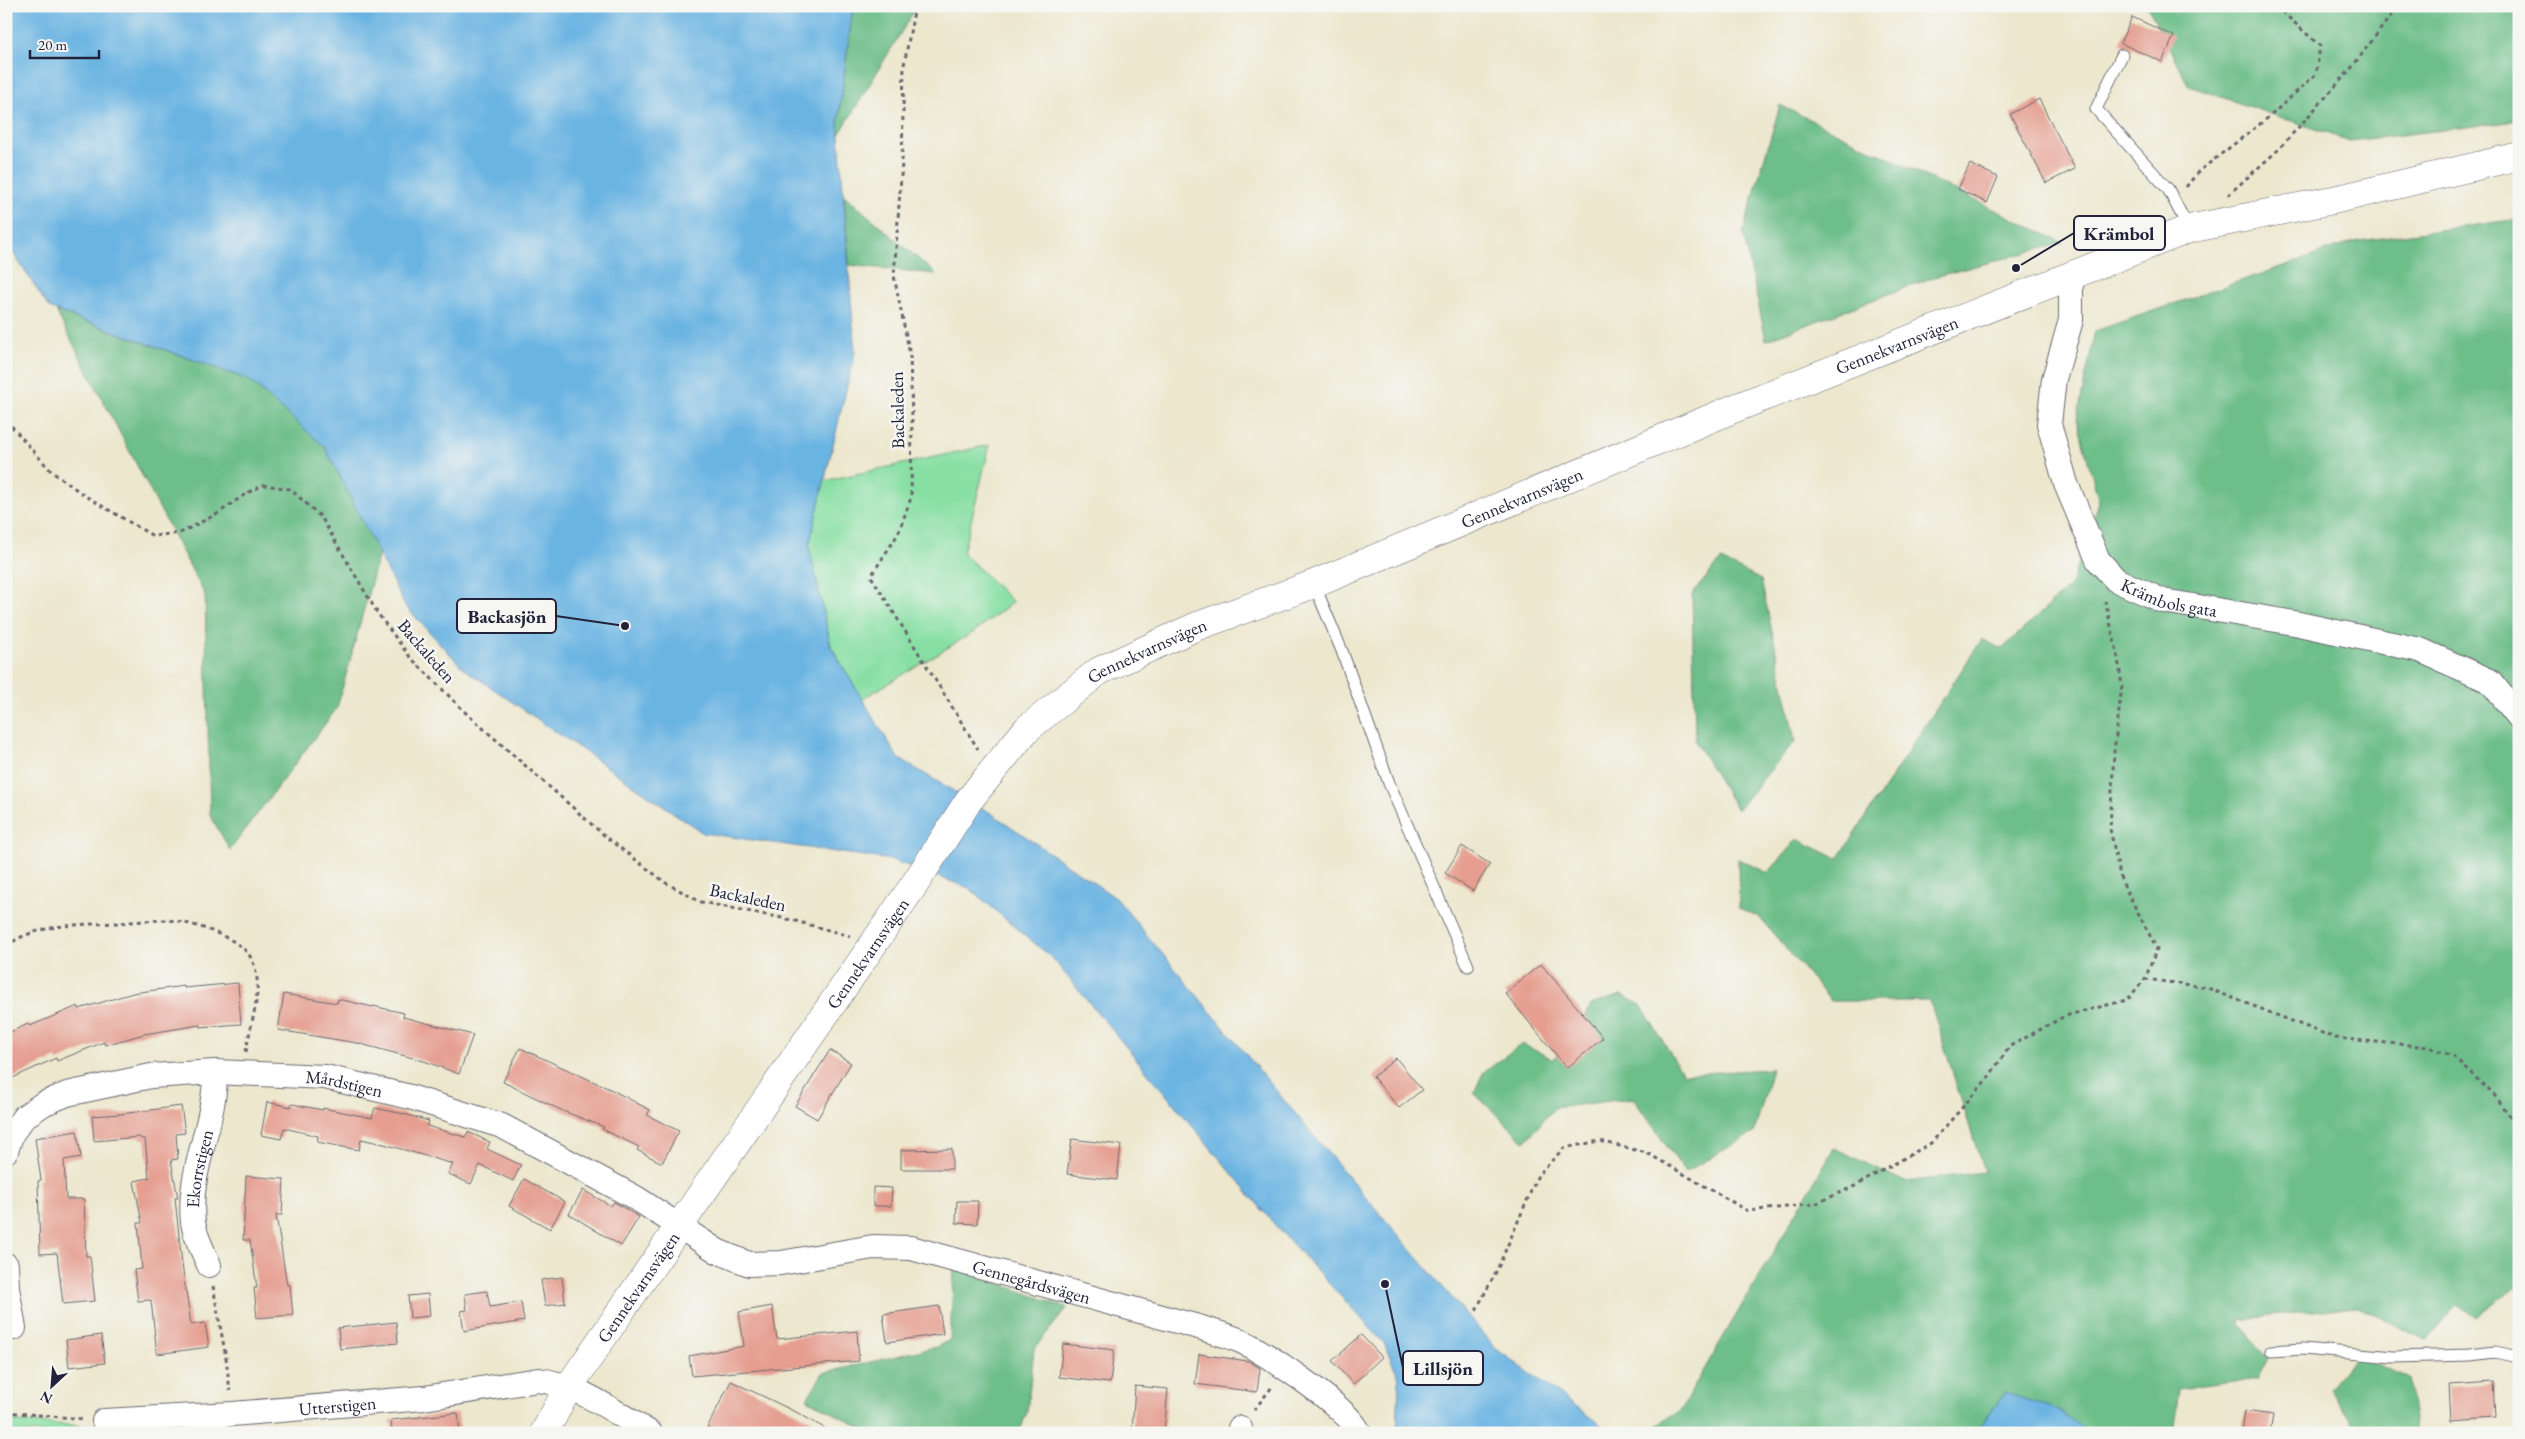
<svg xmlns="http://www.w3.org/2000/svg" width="2525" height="1439" viewBox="0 0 2525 1439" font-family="'EB Garamond',serif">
	<rect width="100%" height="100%" fill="#f6f6f2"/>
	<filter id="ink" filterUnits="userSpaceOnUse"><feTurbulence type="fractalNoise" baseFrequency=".02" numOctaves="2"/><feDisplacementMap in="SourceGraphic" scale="10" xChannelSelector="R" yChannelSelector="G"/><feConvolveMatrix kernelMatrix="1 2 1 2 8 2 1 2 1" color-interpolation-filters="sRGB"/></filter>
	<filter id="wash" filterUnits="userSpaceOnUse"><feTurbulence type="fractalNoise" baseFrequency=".0096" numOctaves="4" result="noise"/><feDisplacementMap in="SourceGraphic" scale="20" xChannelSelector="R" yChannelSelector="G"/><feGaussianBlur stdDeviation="1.12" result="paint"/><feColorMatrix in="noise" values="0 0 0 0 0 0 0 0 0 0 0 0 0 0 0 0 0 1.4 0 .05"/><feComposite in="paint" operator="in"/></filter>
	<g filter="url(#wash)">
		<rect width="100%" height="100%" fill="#ece7cd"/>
		<g fill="#87dfa3" stroke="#54806f">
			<path d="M990,445L963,553L1013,602L974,632L862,699L831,646L809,546L824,481Z"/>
			<path d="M6,1421L87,1426L91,1433H6Z"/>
		</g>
		<g fill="#6dbe89" stroke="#487062">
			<path d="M853,6H917L839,135L838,122Z"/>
			<path d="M2147,6H2519V119L2509,122L2350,141L2189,86Z"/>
			<path d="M1780,105L2063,243L1934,277L1766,340L1743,232Z"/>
			<path d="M844,195L936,274L849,265Z"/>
			<path d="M2519,219V1292L2515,1287L2476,1316L2456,1306L2427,1340L2356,1306L2238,1320L2268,1359L2258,1379L2179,1389L2173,1433H2086L2005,1393L1974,1433H1645L1680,1411L1834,1148L1905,1182L1984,1172L1930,1001H1831L1759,917L1739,908L1738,859L1768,873L1797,839L1838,859L1982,639L2002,649L2071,585L2099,502L2077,419L2095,331L2353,242Z"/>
			<path d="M56,311L249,380L325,447L379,554L337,708L230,850L210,815L205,595Z"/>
			<path d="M1721,560L1761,580L1795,741L1737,810L1695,741L1692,594Z"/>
			<path d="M1621,995L1641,1005L1683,1074L1772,1069L1754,1133L1685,1172L1633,1098L1554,1108L1525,1142L1474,1093L1483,1073L1522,1044L1553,1059L1582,1025L1591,1005Z"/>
			<path d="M954,1267L1067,1308L1034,1349L1027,1412L1019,1433H871L807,1399L823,1373L936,1347L950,1340Z"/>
			<path d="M2358,1354L2408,1379L2416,1433H2359L2329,1389Z"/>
		</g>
		<g fill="#6ab4e2" stroke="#466b8e">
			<path d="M6,6H853L838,122L855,352L809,546L831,647L898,758L994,815L1116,898L1328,1153L1495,1348L1612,1433H1397L1399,1378L1384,1343L1275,1225L1052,958L969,888L892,860L703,833L463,668L405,606L325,447L249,380L49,308L8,245Z"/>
			<path d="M2005,1393L2059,1410L2088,1433H1974Z"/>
		</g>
		<g id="blocks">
			<g fill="#e59e90">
				<path d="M2132,17L2174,36L2162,62L2120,43Z"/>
				<path d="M2039,99L2075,169L2046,183L2010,114Z"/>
				<path d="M1970,164L1998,177L1987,203L1958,189Z"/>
				<path d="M1462,846L1490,864L1473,891L1445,873Z"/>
				<path d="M1541,964L1603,1038L1567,1068L1505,993Z"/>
				<path d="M238,983L241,1024L200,1027V1025L144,1034L105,1045L104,1042L57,1061L56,1058L6,1081V1034L28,1024L30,1026L78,1006L79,1009L133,993L184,986V988Z"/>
				<path d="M284,994L337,1003L338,999L373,1007V1006L404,1013L403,1017L473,1035L459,1074L424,1061L357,1043L278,1030Z"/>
				<path d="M520,1048L612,1090L650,1110L647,1115L679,1131L662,1163L637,1150L639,1147L602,1129L604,1127L563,1111L503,1082Z"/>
				<path d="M830,1050L851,1063L817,1119L795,1106Z"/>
				<path d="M1396,1058L1422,1090L1399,1108L1373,1077Z"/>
				<path d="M267,1102L291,1107L292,1104L323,1110V1108L372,1118L375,1108L404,1114L429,1121L427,1126L465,1137L468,1132L490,1142L487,1149L521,1165L513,1181L480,1165L471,1184L448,1174L453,1164L384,1144L361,1139L359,1150L317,1142L318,1136L284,1128L281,1139L261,1135Z"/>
				<path d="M181,1106L185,1133L176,1134L178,1159L171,1160L178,1198H175L182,1264L191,1325L205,1323L209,1347L157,1354L151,1300L138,1301L134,1270L142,1269L138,1223H142L134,1181L149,1178L145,1139H141L140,1137L94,1141L92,1116L121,1114Z"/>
				<path d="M77,1131L81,1157L64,1160L66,1199H84L86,1256H90L95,1301L63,1304L57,1253L40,1254L38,1181L41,1180L35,1138Z"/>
				<path d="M1072,1139L1121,1145L1117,1180L1067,1174Z"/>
				<path d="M952,1149V1169H901V1150Z"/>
				<path d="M246,1176L284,1179L282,1215H276L287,1285H290L293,1315L257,1318L254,1288H257L250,1240H243Z"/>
				<path d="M524,1179L565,1202L550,1229L509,1206Z"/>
				<path d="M873,1187L892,1188L891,1206H873Z"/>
				<path d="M583,1190L611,1206L614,1202L639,1217L621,1246L569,1214Z"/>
				<path d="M957,1201H978L977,1224L956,1223Z"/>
				<path d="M562,1277L565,1303L545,1306L541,1280Z"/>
				<path d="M487,1291L490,1307L521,1302L524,1321L464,1331L461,1311L467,1310L465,1294Z"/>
				<path d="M428,1294L430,1316L410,1318L408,1296Z"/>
				<path d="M772,1306L777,1339L857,1331L859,1361L692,1376L689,1356L744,1346L739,1312Z"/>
				<path d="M939,1306L943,1334L887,1342L883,1314Z"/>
				<path d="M396,1322L398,1343L340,1349L338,1328Z"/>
				<path d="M101,1335L105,1363L69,1367L66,1340Z"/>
				<path d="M1361,1335L1382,1357L1353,1384L1332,1361Z"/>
				<path d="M1063,1344L1114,1350L1110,1383L1059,1377Z"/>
				<path d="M1199,1354L1248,1361L1260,1368L1257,1392L1195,1384Z"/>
				<path d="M731,1381L798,1413L833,1433H717L707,1428Z"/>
				<path d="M2494,1382L2496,1418L2451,1421L2449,1385Z"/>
				<path d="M1135,1386L1168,1389L1164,1433L1132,1431Z"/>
				<path d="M2245,1411L2273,1415L2270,1433H2242Z"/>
				<path d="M458,1413L460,1433H392L391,1420Z"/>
			</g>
		</g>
	</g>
	<g filter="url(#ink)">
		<use href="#blocks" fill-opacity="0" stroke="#69676e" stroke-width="1"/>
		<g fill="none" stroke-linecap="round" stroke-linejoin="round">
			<g stroke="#69676e" stroke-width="13">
				<g id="service">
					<path d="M2122,55L2096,109L2168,189L2189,229"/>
					<path d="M1314,584L1342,651L1389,783L1468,966"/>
					<path d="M2271,1351L2303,1349L2394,1357L2470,1355L2495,1352L2519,1357"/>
				</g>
			</g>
			<g stroke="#69676e" stroke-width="26">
				<g id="minor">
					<path id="s1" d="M2071,276V320L2054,379L2049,424L2066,484L2098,560L2116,580L2163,601L2294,623L2420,650L2490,681L2519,717"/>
					<path id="s2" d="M6,1151L12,1133L24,1117L43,1104L67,1094L151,1076L215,1072L325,1077L410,1097L502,1126L636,1198L717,1251L749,1264L781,1263L873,1247L911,1248L1202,1328C1216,1333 1232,1336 1245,1343C1269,1356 1351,1409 1359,1433"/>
					<path d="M6,1265L7,1288L14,1328"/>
					<path id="s3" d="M209,1265C203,1251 195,1237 193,1222C187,1171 216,1123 215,1072"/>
					<path id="s4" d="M104,1421L232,1414L424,1398L538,1380C578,1384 616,1413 650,1433"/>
					<path d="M1239,1433L1240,1428"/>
				</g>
			</g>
			<g stroke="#69676e" stroke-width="29">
				<g id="tertiary">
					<path id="s5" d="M544,1433L568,1388L916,882L969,800L1027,729L1099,671L1195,627L1314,584L1733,409L2189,229L2338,199L2519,156"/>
				</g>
			</g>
			<g stroke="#69676e" stroke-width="3" stroke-dasharray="4 4" stroke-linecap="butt">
				<path d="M915,6L904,65L902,162L894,276L910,355L912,418L911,498L898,534L871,576L978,749"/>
				<path d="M2186,187L2198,172L2269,117L2316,74L2320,46L2276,6"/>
				<path d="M2228,195L2278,150L2350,70L2398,6"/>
				<path d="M6,420L52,472L87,497L153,536L180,533L217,514L247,493L264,485L290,489L321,517L378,614L410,657L467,714L606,837L666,883L701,902L792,920L850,936"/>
				<path d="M6,946C38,923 79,925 117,923C133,922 150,920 166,920C189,921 240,937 251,958C266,986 250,1022 246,1052"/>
				<path d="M2145,979L2205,987L2335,1038L2429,1047L2453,1056L2497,1098L2519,1129"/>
				<path d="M213,1286L226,1358L230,1391"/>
				<path d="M1476,1310L1497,1270L1538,1175L1564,1148L1600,1141L1647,1153L1748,1211L1815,1204L1857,1185L1931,1143L1988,1078L2010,1046L2065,1016L2127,1000L2145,979L2157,949L2121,880L2110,829L2114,752L2122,686L2117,652L2105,601"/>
				<path d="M6,1380L10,1412"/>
				<path d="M1254,1410L1272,1387"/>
				<path d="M6,1412L83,1419"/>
			</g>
			<use href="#service" stroke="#fff" stroke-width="11"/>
			<use href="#minor" stroke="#fff" stroke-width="24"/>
			<use href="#tertiary" stroke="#fff" stroke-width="28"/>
		</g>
	</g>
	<g text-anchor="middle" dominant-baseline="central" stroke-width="5" stroke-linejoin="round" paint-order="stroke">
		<g font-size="18" fill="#22223b" stroke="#f6f6f2">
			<text stroke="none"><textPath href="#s5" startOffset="1809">Gennekvarnsvägen</textPath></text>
			<text transform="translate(897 410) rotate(-91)">Backaleden</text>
			<text stroke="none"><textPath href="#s5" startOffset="1404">Gennekvarnsvägen</textPath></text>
			<text stroke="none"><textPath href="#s1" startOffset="379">Krämbols gata</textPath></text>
			<text transform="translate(427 651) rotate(49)">Backaleden</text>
			<text stroke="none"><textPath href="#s5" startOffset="999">Gennekvarnsvägen</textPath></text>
			<text transform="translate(748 897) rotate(12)">Backaleden</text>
			<text stroke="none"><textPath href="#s5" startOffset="579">Gennekvarnsvägen</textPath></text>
			<text stroke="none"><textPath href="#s2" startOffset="368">Mårdstigen</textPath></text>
			<text stroke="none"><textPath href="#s3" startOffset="100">Ekorrstigen</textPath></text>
			<text stroke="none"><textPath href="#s2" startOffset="1104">Gennegårdsvägen</textPath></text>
			<text stroke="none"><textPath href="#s5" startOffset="174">Gennekvarnsvägen</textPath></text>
			<text stroke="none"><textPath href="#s4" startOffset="234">Utterstigen</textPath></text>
		</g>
	</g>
	<path fill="none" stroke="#22223b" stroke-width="2" d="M2016 268L2074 233M625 626L556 616M1385 1284L1403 1368"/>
	<g fill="#22223b" stroke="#f6f6f2" stroke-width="2">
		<circle cx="2016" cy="268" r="5"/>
		<circle cx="625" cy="626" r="5"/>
		<circle cx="1385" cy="1284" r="5"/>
	</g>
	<g fill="#f6f6f2" stroke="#22223b" stroke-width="2">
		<rect x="2074" y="216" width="91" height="34" rx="5"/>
		<rect x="457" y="599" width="99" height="34" rx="5"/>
		<rect x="1403" y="1351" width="80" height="34" rx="5"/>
	</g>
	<g font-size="19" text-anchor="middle" font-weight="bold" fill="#22223b">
		<text x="2119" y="240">Krämbol</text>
		<text x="507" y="623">Backasjön</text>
		<text x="1443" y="1375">Lillsjön</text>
	</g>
	<rect width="2525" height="1439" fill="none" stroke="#f6f6f2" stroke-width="25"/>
	<g transform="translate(52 1386) rotate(206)" stroke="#f6f6f2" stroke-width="4" paint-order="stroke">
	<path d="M0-4L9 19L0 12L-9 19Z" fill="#22223b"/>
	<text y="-8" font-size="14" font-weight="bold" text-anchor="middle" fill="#22223b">N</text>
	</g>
	<path d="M30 50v8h69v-8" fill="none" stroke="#22223b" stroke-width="2.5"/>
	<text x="38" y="50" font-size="15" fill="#22223b" stroke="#f6f6f2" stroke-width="4" paint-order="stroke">20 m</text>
</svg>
